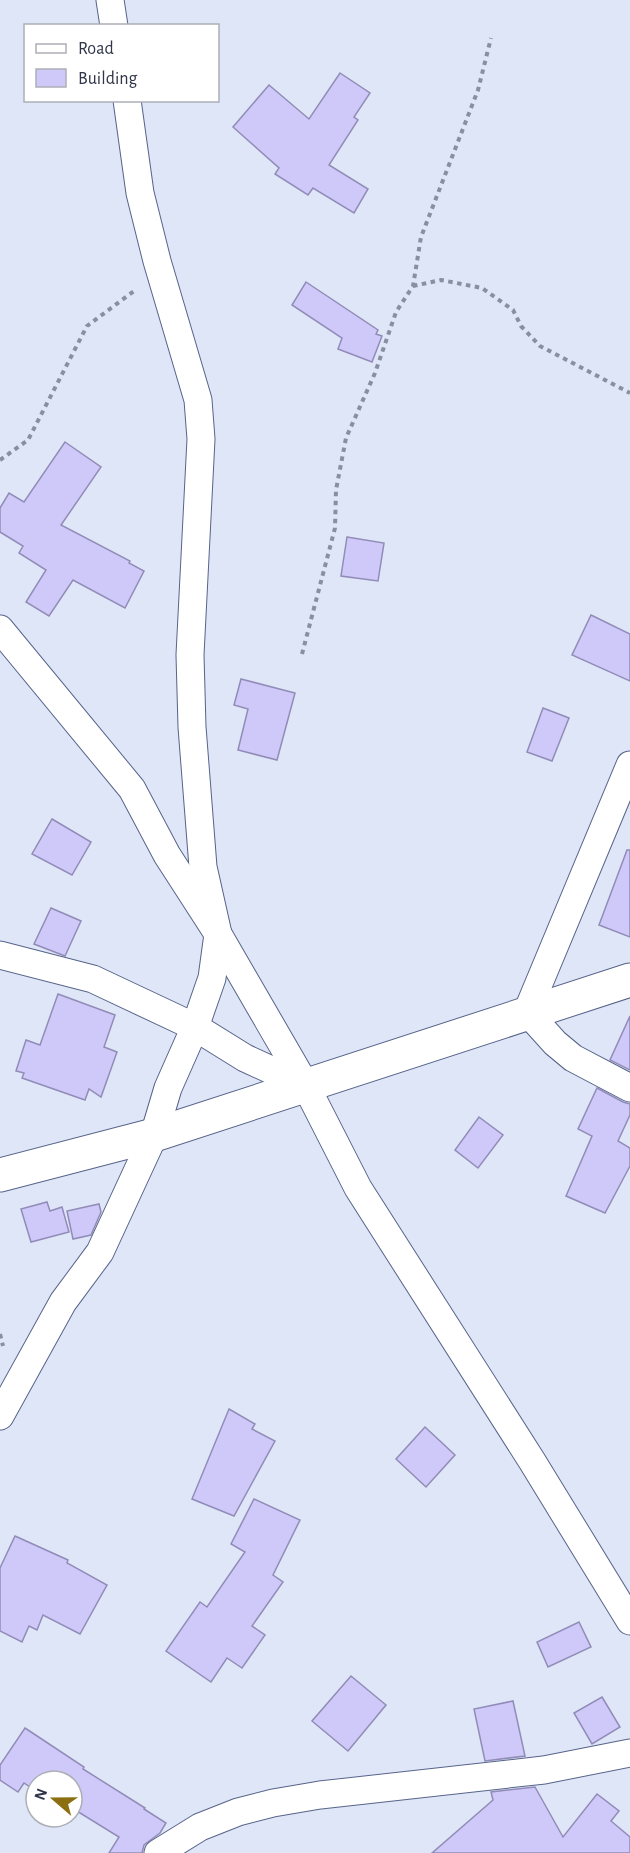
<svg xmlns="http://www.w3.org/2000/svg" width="630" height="1853" viewBox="0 0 630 1853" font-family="'Alegreya Sans',sans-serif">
	<rect width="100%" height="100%" fill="#dfe6f8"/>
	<g fill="#cec9f9" stroke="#918cb7" stroke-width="1.5">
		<path d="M340,73L370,93L354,117L358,120L329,165L368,189L354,213L313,188L308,195L275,174L279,168L233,127L269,85L309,119Z"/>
		<path d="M306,282L378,330L376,334L382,336L372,362L338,349L342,338L292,305Z"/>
		<path d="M65,442L101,467L61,525L130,561L129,563L144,571L125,608L73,580L49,616L26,602L46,570L19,553L23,546L0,532V508L9,493L24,502Z"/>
		<path d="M347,537L384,543L378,581L341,576Z"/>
		<path d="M591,615L630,634V681L572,655Z"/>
		<path d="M241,679L295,693L277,760L238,750L248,709L234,705Z"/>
		<path d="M543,708L569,718L552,761L527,752Z"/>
		<path d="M52,819L91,842L72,875L32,854Z"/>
		<path d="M627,850H630V937L599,925Z"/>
		<path d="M51,908L81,921L65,956L34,944Z"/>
		<path d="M58,994L115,1015L104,1047L117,1052L101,1097L89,1089L85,1100L22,1078L24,1073L16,1071L26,1040L40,1045Z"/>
		<path d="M630,1016V1070L610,1060Z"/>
		<path d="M597,1088L623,1102L630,1104V1115L618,1141L630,1148V1166L605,1213L566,1196L592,1136L578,1129Z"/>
		<path d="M479,1117L503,1135L478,1168L455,1150Z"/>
		<path d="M47,1202L50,1211L62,1207L69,1232L31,1242L21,1209Z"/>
		<path d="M99,1204L101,1212L91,1235L73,1239L67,1211Z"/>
		<path d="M229,1409L255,1424L252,1429L275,1441L234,1516L192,1499Z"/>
		<path d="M425,1427L455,1455L426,1487L396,1459Z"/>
		<path d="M254,1499L300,1520L273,1575L283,1582L252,1626L265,1635L242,1668L227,1658L211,1682L166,1651L200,1602L207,1607L245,1552L231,1544Z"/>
		<path d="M15,1536L68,1560L67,1563L107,1585L80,1634L43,1615L37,1630L29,1626L22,1642L0,1631V1568Z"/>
		<path d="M579,1622L591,1647L548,1667L537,1642Z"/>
		<path d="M351,1676L386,1705L348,1751L312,1721Z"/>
		<path d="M602,1697L620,1727L592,1744L574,1713Z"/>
		<path d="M513,1701L525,1756L485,1761L474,1709Z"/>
		<path d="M25,1728L84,1767L83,1769L145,1808L144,1809L166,1823L160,1833L144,1845L142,1853H109L119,1837L72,1808V1781H36V1791L24,1783L18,1792L0,1780V1765Z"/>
		<path d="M535,1787L563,1837L597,1794L619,1811L611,1821L630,1837V1853H432L493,1800L491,1792Z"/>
	</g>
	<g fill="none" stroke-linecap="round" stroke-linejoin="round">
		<g stroke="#57648a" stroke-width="29">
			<g id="minor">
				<path d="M110,0L114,26"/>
				<path d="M0,629L132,789L167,855L218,934L306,1086L358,1188L532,1461L630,1621"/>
				<path d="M630,765L527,1012L555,1043L573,1058L630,1088"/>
				<path d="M0,955L93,979L195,1027L245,1058L306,1086"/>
				<path d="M0,1416L63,1302L100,1252L154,1135L168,1088L195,1027L212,978L218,934L203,867L192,727L190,655L201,439L198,400L157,261L140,193L127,100"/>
				<path d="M158,1853L200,1827L238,1812L273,1803L320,1795L544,1770L630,1753"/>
			</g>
		</g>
		<g stroke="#57648a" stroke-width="35">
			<path id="tertiary" d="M0,1175L154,1135L630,980"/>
		</g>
		<g stroke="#888fa1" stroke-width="4" stroke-dasharray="4.5 4.5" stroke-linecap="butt">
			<path d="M413,286L441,280L482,288L513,310L521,326L540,346L630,393"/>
			<path d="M0,460L28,440L87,326L134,291"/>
			<path d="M302,654L335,528L336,490L346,438L375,373L396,312L413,286L421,237L478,90L491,38"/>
			<path d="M0,1334L3,1346"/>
		</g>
		<use href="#minor" stroke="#fff" stroke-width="27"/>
		<use href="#tertiary" stroke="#fff" stroke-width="33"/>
	</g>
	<rect x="24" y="24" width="195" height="78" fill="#ffffff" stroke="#acafb6" stroke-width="1.5"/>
	<rect x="36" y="44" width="30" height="9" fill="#ffffff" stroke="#acafb6" stroke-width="1.5"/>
	<text x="78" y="54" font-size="18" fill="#303648">Road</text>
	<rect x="36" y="69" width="30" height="18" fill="#cec9f9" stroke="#acafb6" stroke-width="1.5"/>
	<text x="78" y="84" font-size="18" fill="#303648">Building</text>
	<g transform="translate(54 1799) rotate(290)"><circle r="28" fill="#ffffff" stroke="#acafb6" stroke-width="1.5"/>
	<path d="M0-4.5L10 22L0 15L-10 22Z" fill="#8b6f10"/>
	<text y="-9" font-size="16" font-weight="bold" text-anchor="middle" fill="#303648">N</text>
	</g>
</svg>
